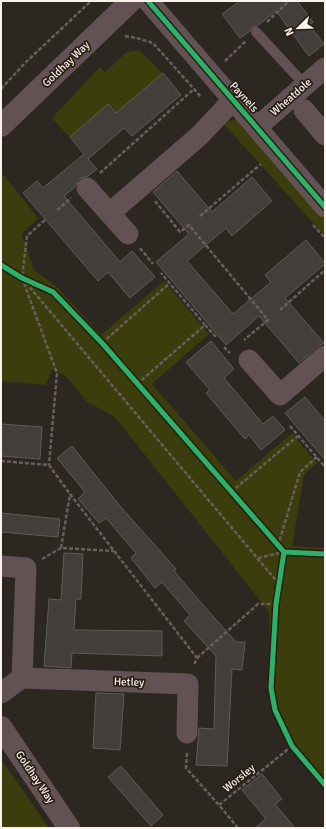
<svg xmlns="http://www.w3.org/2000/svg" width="326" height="829" viewBox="0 0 326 829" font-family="Signika,sans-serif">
	<rect width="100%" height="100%" fill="#2d2722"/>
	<g fill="#3c3d0c">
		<path d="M139,50L163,73L116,113L108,104L70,137L52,118L100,67L105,72L127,52Z"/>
		<path d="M238,119L325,217V236L222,122Z"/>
		<path d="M1,172L38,218L22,234L34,270L57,287L101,335L164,281L209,334L152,384L236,481L292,433L317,463L304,475L292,546L325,548V785L292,746L275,710L271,688L269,612L115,417L87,402L66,376L52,370L46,385L1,381Z"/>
		<path d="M1,759L49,828H1Z"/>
	</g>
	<g fill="#443e3a" stroke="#615b57">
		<path d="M240,1H297L313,22L309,25L324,44L309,56L276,11L257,26L252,27L250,31L240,38L222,14Z"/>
		<path d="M163,73L181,95L132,136L124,128L88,159L97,169L88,176L79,179L75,187L64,196L120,262L132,251L155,277L130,298L108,272L98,281L23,193L37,181L43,188L84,154L70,137L108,104L116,113Z"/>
		<path d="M177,171L212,212L252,177L272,201L232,236L226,228L187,261L233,314L271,282L265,275L306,240L325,263V264L285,298L324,343L317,347L299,363L259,316L226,345L156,262L189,234L153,192Z"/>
		<path d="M211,341L234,369L224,378L263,424L273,416L285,430L261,450L249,435L245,439L206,393L210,390L186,362Z"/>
		<path d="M305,397L325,421V460L285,413Z"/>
		<path d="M1,424L42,427L40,459L1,456Z"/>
		<path d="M72,446L120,506L176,569L174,571L202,604L236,642H245L242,670L232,669L227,766L196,765L199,728L214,729L216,656L184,621L190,615L162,582L155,588L131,558L136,553L106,518L99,523L78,499L85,492L57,458Z"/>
		<path d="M1,513L60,519L58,537L1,532Z"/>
		<path d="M64,553L83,554L81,599H76L74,630L162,631V656L72,653L71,668L44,666L49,599L61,600Z"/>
		<path d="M96,693L124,694L120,750L93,748Z"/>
		<path d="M121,766L163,815L151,826L108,777Z"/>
		<path d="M262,774L282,799L275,804L295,828H255L266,819L242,790Z"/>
	</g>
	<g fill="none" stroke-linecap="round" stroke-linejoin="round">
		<g stroke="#695e5e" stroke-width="2.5" stroke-dasharray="4 2" stroke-linecap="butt">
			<path d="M267,22L289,1"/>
			<path d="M125,36L137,38L153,43L201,97"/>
			<path d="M225,61L246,41"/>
			<path d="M1,89L25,63L90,2"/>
			<path d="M100,173L194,89"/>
			<path d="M155,201L180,232L189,225L268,320L244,340"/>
			<path d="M57,210L71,198"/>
			<path d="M200,216L261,164"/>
			<path d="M45,220L27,236L22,278L57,373L49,465"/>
			<path d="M313,225L325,238"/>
			<path d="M140,248L153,264"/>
			<path d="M22,278L279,584"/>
			<path d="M280,310L325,270"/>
			<path d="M205,325L216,337"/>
			<path d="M102,343L170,283"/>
			<path d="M224,347L230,353"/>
			<path d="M137,384L205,325L161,273"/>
			<path d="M290,426L325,467"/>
			<path d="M1,461L49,465L70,494L197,658L194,665"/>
			<path d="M231,492L298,436"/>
			<path d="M278,546L300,472L317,457"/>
			<path d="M61,548L70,494"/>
			<path d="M258,558L284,552"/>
			<path d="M42,559L61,548L114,551"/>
			<path d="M197,658L258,604H276"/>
			<path d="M187,753L186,768L219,805"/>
			<path d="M238,828L219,805L292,746"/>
		</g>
		<path stroke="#635253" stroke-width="10" d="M256,32L305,85"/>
		<g stroke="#635253" stroke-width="21">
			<path d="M148,1L325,207"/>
			<path d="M304,110L325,135"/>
			<path d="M257,127L325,68"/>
			<path d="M87,188L128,234"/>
			<path d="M110,213L199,136L233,100"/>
			<path d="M249,360L280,395L325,356"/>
			<path d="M1,566L26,568L22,678"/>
			<path d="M1,693L22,678L188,684L187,733"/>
		</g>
		<g stroke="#635253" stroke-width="22">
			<path d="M1,126L131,1"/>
			<path d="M1,727L69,828"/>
		</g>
		<g stroke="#281e14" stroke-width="8">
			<g id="cycleway">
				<path d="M148,1L325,207"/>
				<path d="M1,265L22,278L53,292L102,343L284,552L325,554"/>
				<path d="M284,552L276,604L271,688L275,710L292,746L325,785"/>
			</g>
		</g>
		<use href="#cycleway" stroke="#2db169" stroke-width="5"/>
	</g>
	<g text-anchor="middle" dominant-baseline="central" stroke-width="3.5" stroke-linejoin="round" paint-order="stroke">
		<g font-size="11" fill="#f9f2ec" stroke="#281e14">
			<text transform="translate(66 64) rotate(-44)">Goldhay Way</text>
			<text transform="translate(244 97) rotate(48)">Paynels</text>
			<text transform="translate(291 97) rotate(-41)">Wheatdole</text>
			<text transform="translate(129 682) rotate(2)">Hetley</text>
			<text transform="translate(35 777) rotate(56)">Goldhay Way</text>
			<text transform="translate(239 778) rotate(-39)">Worsley</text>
		</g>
	</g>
	<rect width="326" height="829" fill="none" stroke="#f9f2ec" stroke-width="4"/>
	<g transform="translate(298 28) rotate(247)" stroke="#281e14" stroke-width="3" paint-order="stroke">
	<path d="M0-3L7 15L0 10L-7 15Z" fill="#f9f2ec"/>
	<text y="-6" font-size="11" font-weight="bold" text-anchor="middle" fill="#f9f2ec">N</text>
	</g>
</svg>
